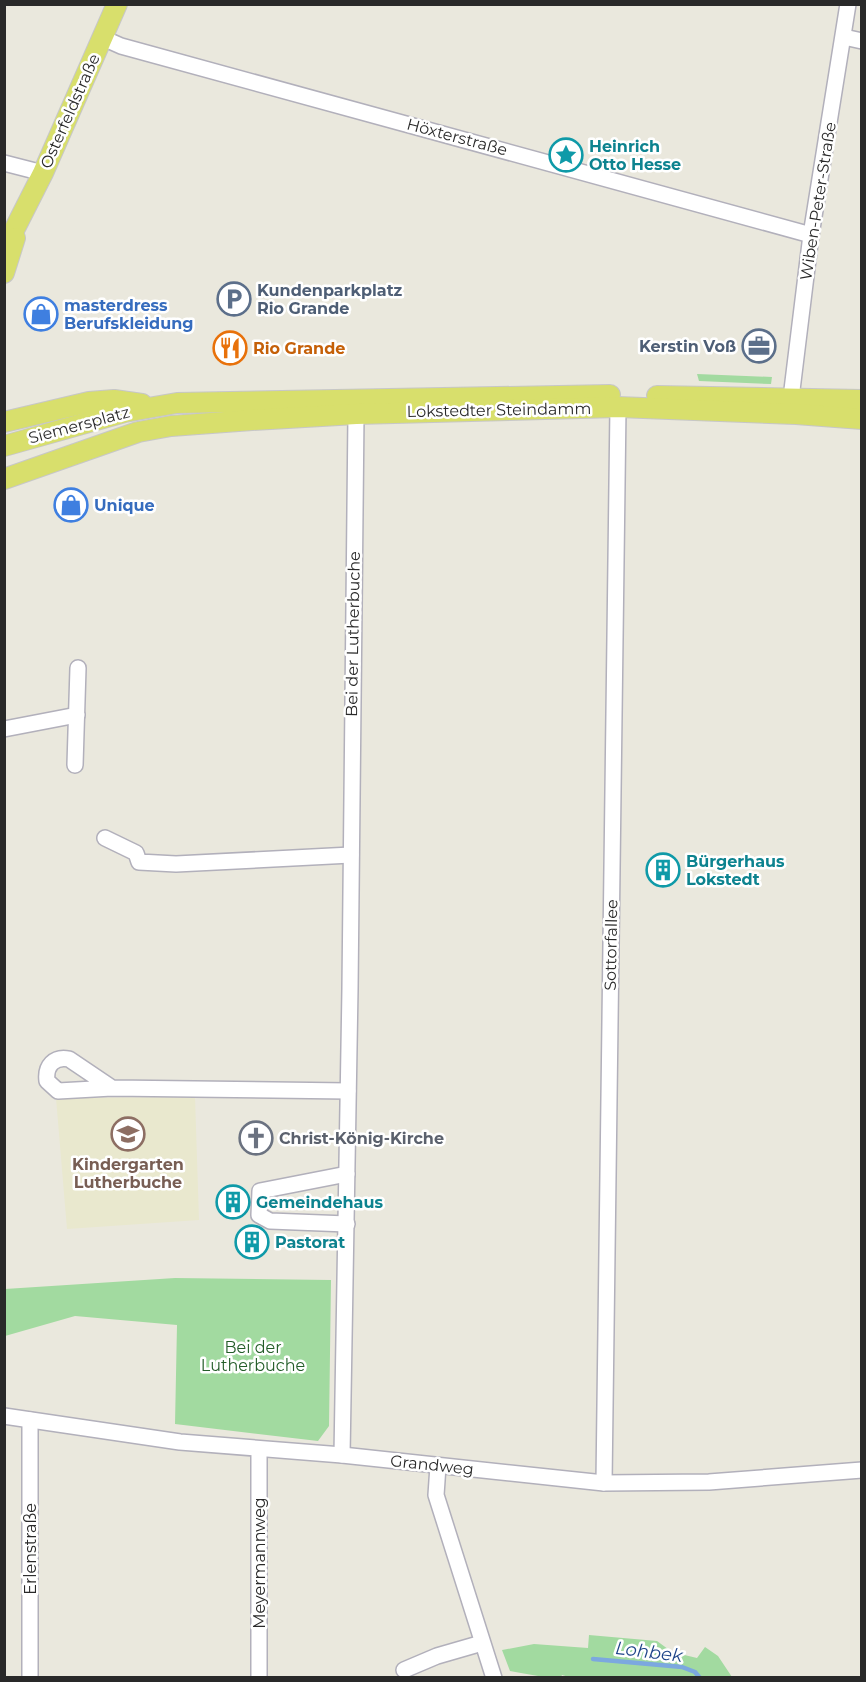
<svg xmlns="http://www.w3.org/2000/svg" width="866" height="1682" viewBox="0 0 866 1682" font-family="Montserrat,sans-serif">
	<rect width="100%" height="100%" fill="#eae8dd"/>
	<path fill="#e9e8ce" d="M195,1097L199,1220L67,1229L56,1098Z"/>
	<g fill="#a2daa0">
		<path d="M697,374L772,377L771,384L699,381Z"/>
		<path d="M175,1278L331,1280L329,1426L318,1441L175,1424L177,1325L75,1316L5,1336V1289Z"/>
		<path d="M589,1635L657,1641L672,1652L697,1658L705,1647L718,1656L732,1677L572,1678L562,1675L561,1677C544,1678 526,1674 510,1671L502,1650L534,1644L588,1648Z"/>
	</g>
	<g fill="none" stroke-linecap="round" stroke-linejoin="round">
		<path stroke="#7ca8df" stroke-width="4.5" d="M593,1659L682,1667L695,1672L700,1678"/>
		<g stroke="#b2b0bb" stroke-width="18">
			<g id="minor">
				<path d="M844,37L862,41"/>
				<path d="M103,38L121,46L811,235"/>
				<path d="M4,163L43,173"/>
				<path d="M791,398L811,235L848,4"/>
				<path d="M4,729L77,715"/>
				<path d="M75,765L78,668"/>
				<path d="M105,838L136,853L139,862L176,864L351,855"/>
				<path d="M112,1088L58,1091L47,1081C45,1066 54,1056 69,1059L112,1088L348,1091"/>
				<path d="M347,1224L270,1221L259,1215L260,1191L347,1174"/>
				<path d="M4,1416L180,1442L342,1455L604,1483L709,1482L862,1470"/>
				<path d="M30,1420V1678"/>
				<path d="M342,1455L350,989L356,414"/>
				<path d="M438,1466L436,1495L494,1678"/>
				<path d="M604,1483L618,407"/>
				<path d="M404,1670L437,1656L482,1643"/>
				<path d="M259,1678V1449"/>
			</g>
		</g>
		<g stroke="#c7c7c7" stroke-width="22">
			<g id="major">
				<path d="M4,250L43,173L117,4"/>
				<path d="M4,273L15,238"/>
				<path d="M657,396L862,400"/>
				<path d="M4,422L89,402L114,400L142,404"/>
				<path d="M4,446L125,412L177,403L610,395"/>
				<path d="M4,479L138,432L171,426L252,420L356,414L618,407L796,414L862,419"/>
			</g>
		</g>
		<use href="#minor" stroke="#fff" stroke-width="15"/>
		<use href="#major" stroke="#d8df6c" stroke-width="20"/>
	</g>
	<defs>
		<g id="sight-ring" transform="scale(1.725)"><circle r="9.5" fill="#fff" stroke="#0f9aa8" stroke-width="1.5"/><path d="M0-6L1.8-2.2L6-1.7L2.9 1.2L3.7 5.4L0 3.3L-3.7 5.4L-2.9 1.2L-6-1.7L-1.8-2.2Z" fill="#0f9aa8"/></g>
		<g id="parking-ring" transform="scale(1.725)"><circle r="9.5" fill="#fff" stroke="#5c6f8a" stroke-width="1.5"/><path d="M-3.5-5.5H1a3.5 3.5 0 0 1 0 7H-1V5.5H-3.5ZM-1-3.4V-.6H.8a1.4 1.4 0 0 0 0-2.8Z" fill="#5c6f8a"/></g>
		<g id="shop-ring" transform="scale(1.725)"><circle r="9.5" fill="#fff" stroke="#3f7fe0" stroke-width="1.5"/><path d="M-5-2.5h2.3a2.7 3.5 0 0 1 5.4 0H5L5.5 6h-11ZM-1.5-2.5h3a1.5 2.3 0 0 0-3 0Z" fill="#3f7fe0"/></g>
		<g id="office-ring" transform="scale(1.725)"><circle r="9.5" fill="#fff" stroke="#5c6f8a" stroke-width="1.5"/><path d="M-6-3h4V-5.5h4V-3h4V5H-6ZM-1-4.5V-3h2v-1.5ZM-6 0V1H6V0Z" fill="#5c6f8a"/></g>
		<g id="restaurant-ring" transform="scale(1.725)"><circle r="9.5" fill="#fff" stroke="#e8710a" stroke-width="1.5"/><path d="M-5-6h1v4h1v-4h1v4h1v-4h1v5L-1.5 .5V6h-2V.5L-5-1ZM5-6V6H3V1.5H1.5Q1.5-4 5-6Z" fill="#e8710a"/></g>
		<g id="building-ring" transform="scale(1.725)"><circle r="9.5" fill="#fff" stroke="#0f9aa8" stroke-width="1.5"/><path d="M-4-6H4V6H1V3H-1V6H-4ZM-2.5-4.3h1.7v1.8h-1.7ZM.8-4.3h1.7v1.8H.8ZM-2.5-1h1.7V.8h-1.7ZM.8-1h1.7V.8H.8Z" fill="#0f9aa8"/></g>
		<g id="school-ring" transform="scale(1.725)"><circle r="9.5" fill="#fff" stroke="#8d6e63" stroke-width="1.5"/><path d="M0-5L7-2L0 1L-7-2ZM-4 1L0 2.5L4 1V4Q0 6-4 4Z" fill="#8d6e63"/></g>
		<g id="church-ring" transform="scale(1.725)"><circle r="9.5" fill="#fff" stroke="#6b7280" stroke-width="1.5"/><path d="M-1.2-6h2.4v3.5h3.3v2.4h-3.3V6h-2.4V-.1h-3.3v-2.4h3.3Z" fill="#6b7280"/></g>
	</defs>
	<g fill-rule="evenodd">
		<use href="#sight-ring" x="566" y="155"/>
		<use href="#parking-ring" x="234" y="299"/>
		<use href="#shop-ring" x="41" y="314"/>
		<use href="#office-ring" x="759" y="346"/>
		<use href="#restaurant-ring" x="230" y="348"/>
		<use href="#shop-ring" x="71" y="505"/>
		<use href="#building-ring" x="663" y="870"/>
		<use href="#school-ring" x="128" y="1134"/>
		<use href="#church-ring" x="256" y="1138"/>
		<use href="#building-ring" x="233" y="1202"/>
		<use href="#building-ring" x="252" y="1242"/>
	</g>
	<g text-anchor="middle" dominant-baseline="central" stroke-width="5" stroke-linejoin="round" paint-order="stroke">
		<g font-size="16" fill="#292929" stroke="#fff">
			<text transform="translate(70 111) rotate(-66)">Osterfeldstraße</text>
			<text transform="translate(457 137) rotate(15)">Höxterstraße</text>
			<text transform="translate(818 201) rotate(-81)">Wiben-Peter-Straße</text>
			<text transform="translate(499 410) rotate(-1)">Lokstedter Steindamm</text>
			<text transform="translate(79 425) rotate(-15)">Siemersplatz</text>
			<text transform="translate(353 634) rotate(-89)">Bei der Lutherbuche</text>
			<text transform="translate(611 945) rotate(-89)">Sottorfallee</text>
			<text transform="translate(432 1465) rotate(6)">Grandweg</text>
			<text transform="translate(30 1549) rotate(-90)">Erlenstraße</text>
			<text transform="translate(259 1563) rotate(-90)">Meyermannweg</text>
		</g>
		<g font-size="16" font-weight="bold" fill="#0d838f" stroke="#fff" text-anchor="start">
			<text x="589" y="146">Heinrich<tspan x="589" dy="18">Otto Hesse</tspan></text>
			<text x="686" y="861">Bürgerhaus<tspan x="686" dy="18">Lokstedt</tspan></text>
			<text x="256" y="1202">Gemeindehaus</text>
			<text x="275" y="1242">Pastorat</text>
		</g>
		<g font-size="16" font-weight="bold" fill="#4e5e75" stroke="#fff" text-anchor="start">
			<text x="257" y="290">Kundenparkplatz<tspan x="257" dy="18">Rio Grande</tspan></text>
			<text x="736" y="346" text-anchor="end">Kerstin Voß</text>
		</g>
		<g font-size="16" font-weight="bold" fill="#366cbe" stroke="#fff" text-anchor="start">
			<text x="64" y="305">masterdress<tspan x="64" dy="18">Berufskleidung</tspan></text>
			<text x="94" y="505">Unique</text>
		</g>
		<g font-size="16" font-weight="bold" fill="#c56008" stroke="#fff" text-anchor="start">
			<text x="253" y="348">Rio Grande</text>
		</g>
		<g font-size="16" font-weight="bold" fill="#5b616d" stroke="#fff" text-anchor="start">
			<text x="279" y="1138">Christ-König-Kirche</text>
		</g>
		<g font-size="16" font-weight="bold" fill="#785e54" stroke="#fff">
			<text x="128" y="1164">Kindergarten<tspan x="128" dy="18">Lutherbuche</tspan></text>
		</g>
		<g font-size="16" fill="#235d28" stroke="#fff">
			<text x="253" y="1347">Bei der<tspan x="253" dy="18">Lutherbuche</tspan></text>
		</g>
		<g font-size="18" font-style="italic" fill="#1e4489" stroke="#fff">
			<text transform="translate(649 1652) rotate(7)">Lohbek</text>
		</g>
	</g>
	<rect width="866" height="1682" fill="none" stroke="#292929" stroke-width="12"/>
</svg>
